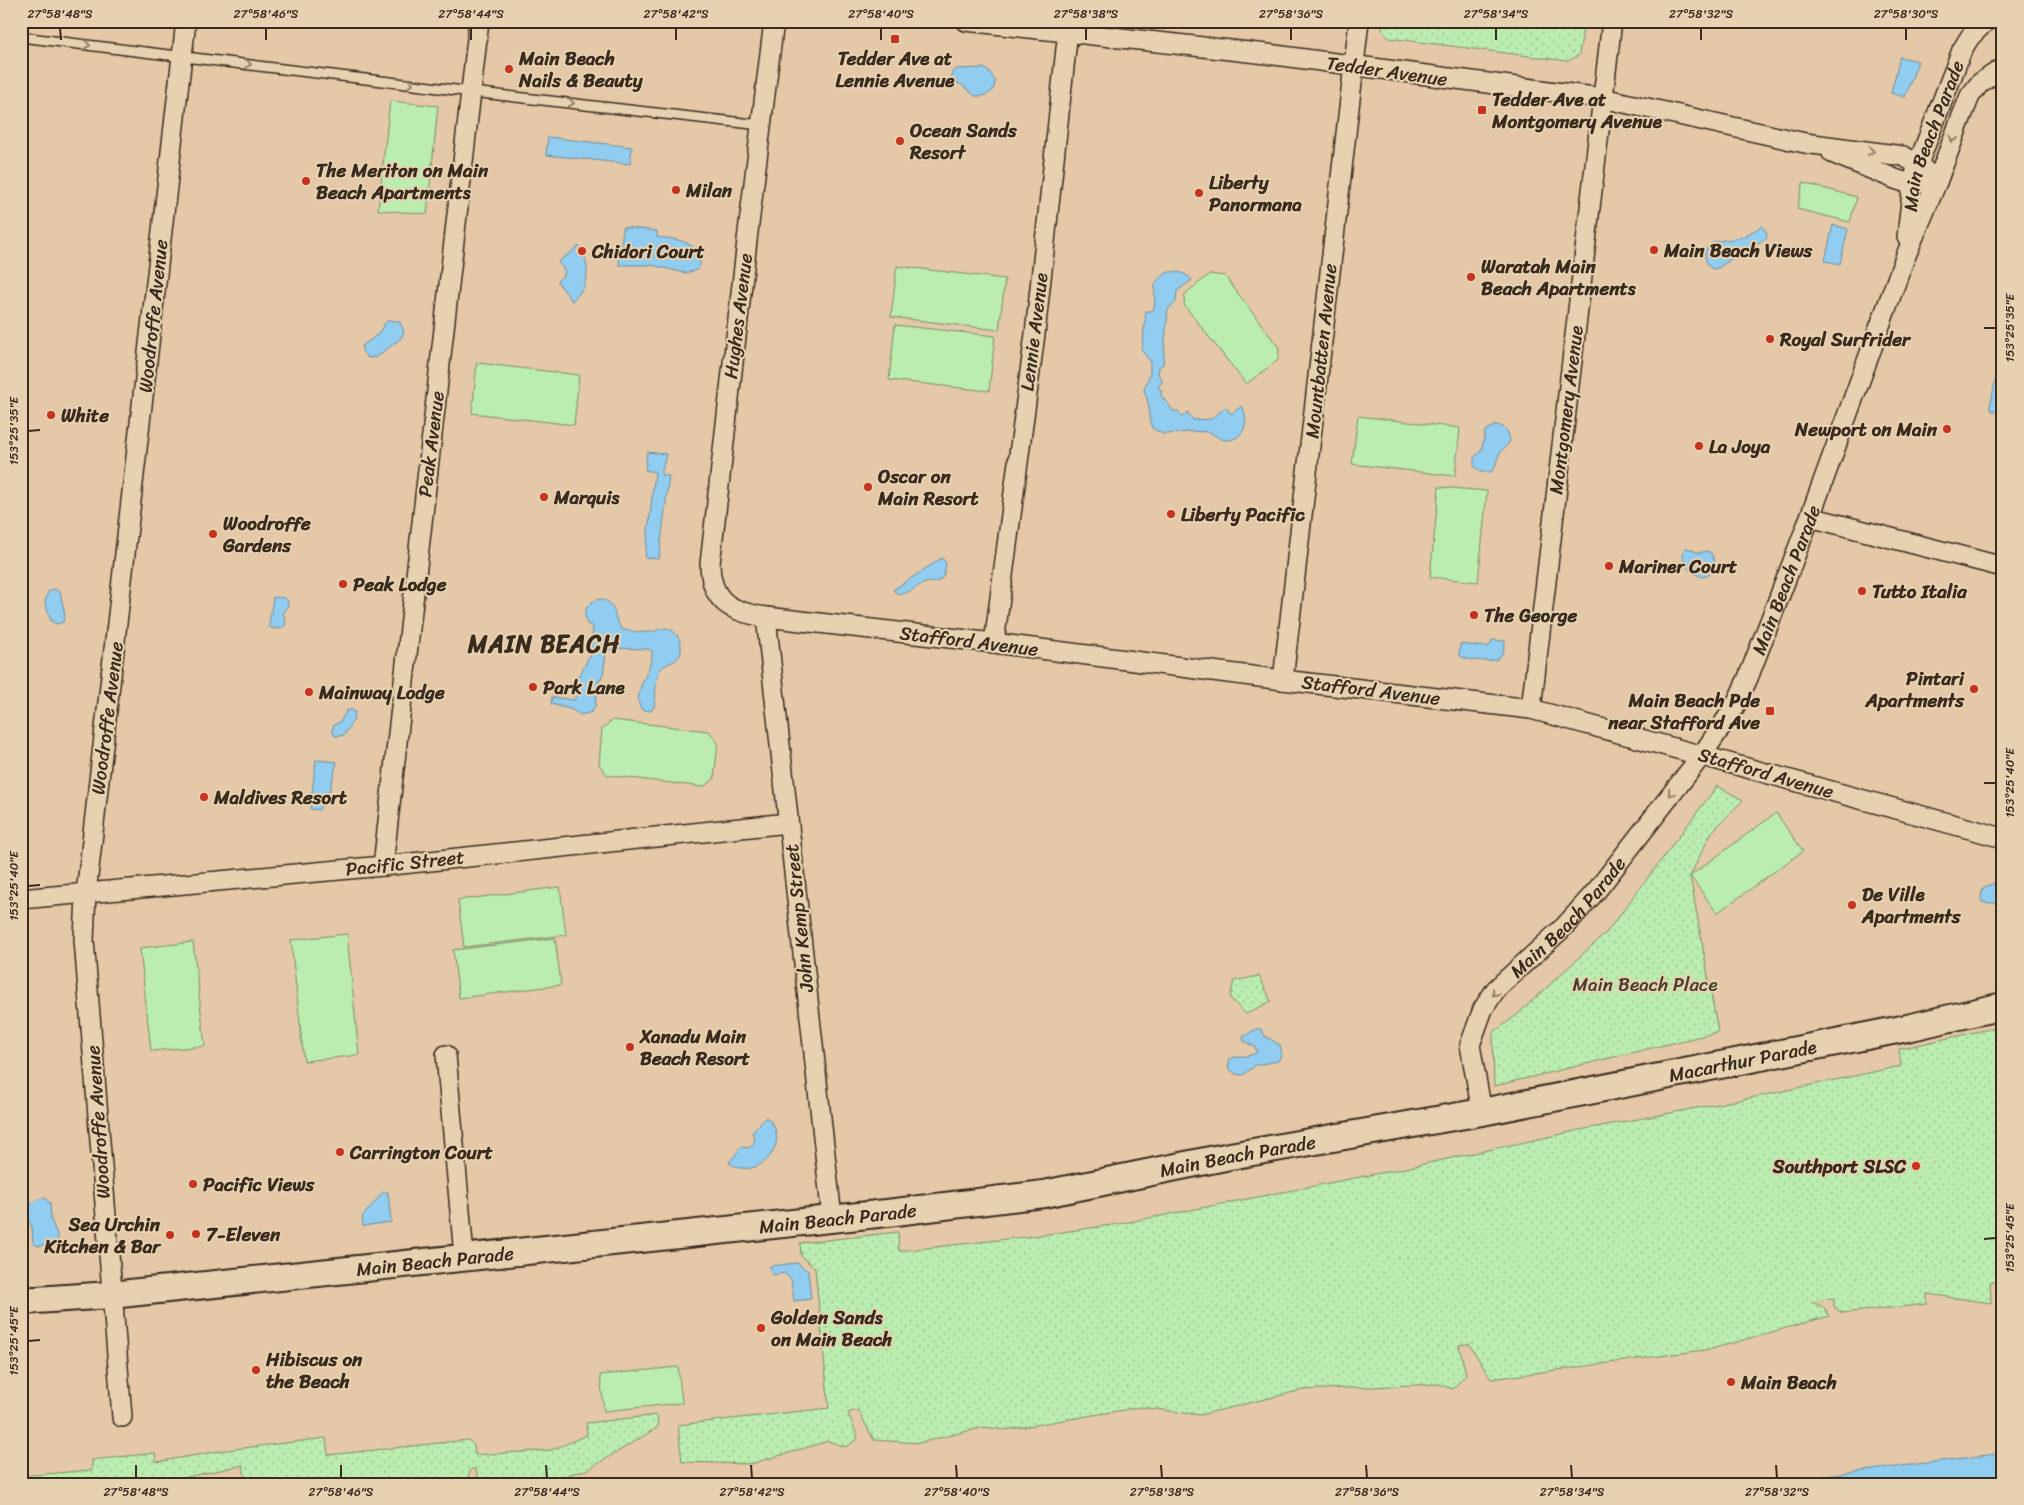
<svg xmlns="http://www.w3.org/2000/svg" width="2024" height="1505" viewBox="0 0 2024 1505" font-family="Sriracha,sans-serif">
	<defs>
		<pattern id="grass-dots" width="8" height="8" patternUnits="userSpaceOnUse" patternTransform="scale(1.25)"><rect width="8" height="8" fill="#baedae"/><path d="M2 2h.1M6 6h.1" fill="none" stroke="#a1cb95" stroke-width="1.8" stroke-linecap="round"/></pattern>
	</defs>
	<rect width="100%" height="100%" fill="#e4c8a7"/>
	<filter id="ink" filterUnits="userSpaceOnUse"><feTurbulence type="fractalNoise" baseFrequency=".02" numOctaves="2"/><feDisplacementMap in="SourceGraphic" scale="10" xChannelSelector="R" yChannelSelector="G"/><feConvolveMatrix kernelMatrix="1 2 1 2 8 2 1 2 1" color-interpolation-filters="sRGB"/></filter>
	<g filter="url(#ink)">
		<g fill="url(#grass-dots)" stroke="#7a8c66">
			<path d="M1383,21H1522L1583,29L1579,55L1568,61L1389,38L1382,30Z"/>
			<path d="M1717,786L1743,800L1711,833L1690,876L1718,1032L1494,1086L1493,1033L1518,1014L1607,932Z"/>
			<path d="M1259,976L1271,1001L1246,1014L1230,998L1234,981Z"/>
			<path d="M2003,1026V1281L1990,1282L1991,1303L1927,1294V1304L1842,1313L1834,1307V1298L1811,1302L1823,1307L1829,1316L1711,1349L1491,1379L1469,1344L1459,1345L1466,1374L1453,1389L1438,1384L1302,1390L1200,1415L1141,1407L1005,1430L984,1427L919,1443L874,1440L858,1410L848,1413L858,1438L846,1447L828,1441L751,1464L682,1462L678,1425L829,1408L815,1268L801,1256L800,1243L898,1232L899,1251L1034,1236L1119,1224L1401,1169L1580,1130L1760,1096L1901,1066L1899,1049Z"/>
			<path d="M657,1415L658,1427L589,1469L535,1484H491L480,1482L476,1469H471L465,1484H246L243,1465L169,1481L167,1484H21V1476L92,1470V1460L155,1453L156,1462L227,1450L326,1438L328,1455L468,1440L474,1445L475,1455L552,1450L587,1435L586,1423Z"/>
		</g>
		<g fill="#baedae" stroke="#7a8c66">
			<path d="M390,101L438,106L427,214L378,210Z"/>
			<path d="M1803,183L1857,197L1850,222L1797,209Z"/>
			<path d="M897,266L1005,279L999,330L891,317Z"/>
			<path d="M1210,274L1225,276L1279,348L1278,360L1246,384L1184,305L1185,294Z"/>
			<path d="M895,325L995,336L989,391L889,380Z"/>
			<path d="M477,363L579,375L574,425L472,413Z"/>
			<path d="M1358,416L1460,428L1455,476L1352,464Z"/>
			<path d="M1439,487L1487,491L1478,582L1430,577Z"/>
			<path d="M612,720L709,731L718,743L714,779L703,787L607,775L599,764L602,729Z"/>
			<path d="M1776,813L1803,851L1717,913L1690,876Z"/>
			<path d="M560,887L566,935L464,947L458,900Z"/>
			<path d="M347,934L359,1055L304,1061L291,940Z"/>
			<path d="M555,938L561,985L459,998L453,950Z"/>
			<path d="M193,942L205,1046L151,1051L140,948Z"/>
			<path d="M678,1367L682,1403L604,1411L600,1375Z"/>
		</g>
		<g fill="#90cdf0" stroke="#6e8c9c">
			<path d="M1900,57L1918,61L1905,97L1891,93Z"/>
			<path d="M983,68L989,71L995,81C995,93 986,97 975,96L962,85L953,81L951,77L953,71L958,69Z"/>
			<path d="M548,137L632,147L630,164L546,155Z"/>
			<path d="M1833,225L1848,229L1840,264L1825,261Z"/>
			<path d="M1762,226L1767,233L1766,239L1746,249L1718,268L1712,269C1706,263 1705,259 1705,251L1713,242L1743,237Z"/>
			<path d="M623,227L657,231V237C675,239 702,241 700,265L697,270L685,273L652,265H619Z"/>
			<path d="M579,246C592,265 589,286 572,301L557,281L564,275L565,271L558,262Z"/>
			<path d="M1169,272C1179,271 1186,273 1192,280L1177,291L1176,302L1168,309L1163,364L1159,367L1158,374L1163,381L1158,386L1162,392L1160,394L1174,412L1177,410L1182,417L1187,412L1193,420L1211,419L1226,407L1231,414L1242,406C1250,420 1245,441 1225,440C1218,439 1214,433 1207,432C1193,430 1177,434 1163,434L1152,428L1149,417V406L1144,389L1150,374V361L1142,351L1146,311H1153C1159,294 1146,283 1169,272Z"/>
			<path d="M390,320L400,322L404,332L401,338L377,357L368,358L362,351V346L377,335L386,322Z"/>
			<path d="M1998,375H2003V412L1992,411L1990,407L1996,377Z"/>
			<path d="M1496,425C1505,426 1509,432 1510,441C1507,447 1501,449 1499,455C1496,461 1496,467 1491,472H1481L1474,466V458L1482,449L1485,431Z"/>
			<path d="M647,452L666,454L661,475L669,476L659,559L645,558L655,472L645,470Z"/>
			<path d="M1686,548L1691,549L1698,553L1707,551L1711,553L1715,562L1709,575L1703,577C1690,574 1682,564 1683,551Z"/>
			<path d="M942,558L946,563C945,569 945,575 941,579C936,583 931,582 926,583C915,585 903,601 893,590Z"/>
			<path d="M54,589L60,592L65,615L63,622L57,624L51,621L45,602L48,592Z"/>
			<path d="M273,597L284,598L288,601V605L283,612L286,624L281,629L271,628L269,626Z"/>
			<path d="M600,599C618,602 612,619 623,630C632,631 641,633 650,632C655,632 660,628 665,628C678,629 686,649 678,658C672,664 662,664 659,672C655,682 656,696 654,707L651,711L642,710C629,694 655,667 652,651L648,649L613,648L606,653L603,674L598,683L595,707L592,712L581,715L570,709L551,704L552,697L574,700L576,699L570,691L571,683C580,675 584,669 588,658L590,657L593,626L587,624C582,611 587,602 600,599Z"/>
			<path d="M1492,640L1505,641C1503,663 1493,662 1474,660C1468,659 1464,659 1459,655L1460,644L1487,647L1491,644Z"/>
			<path d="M347,710H352L355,712L354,719L344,735L335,736L332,730L334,725L341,721Z"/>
			<path d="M316,760L337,762L330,789L319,810L310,809Z"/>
			<path d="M2003,882V903H1986L1982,902L1981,898L1983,888L1994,883Z"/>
			<path d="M1256,1029H1261L1265,1036L1280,1045L1282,1054L1278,1061L1256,1065L1243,1075L1236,1074L1228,1068L1230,1059C1238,1055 1249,1058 1257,1052L1255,1047L1244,1041L1243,1037Z"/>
			<path d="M766,1117C794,1139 761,1184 729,1163L741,1147L748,1148C755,1145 756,1139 752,1133Z"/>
			<path d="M383,1192H388L391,1222L363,1226L362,1217Z"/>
			<path d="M42,1198H45L50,1203L51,1220L58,1237L56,1243L37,1246L33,1243L32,1228L23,1208Z"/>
			<path d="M797,1263L808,1271L811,1299L794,1301L791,1279L784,1273L772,1275L770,1266Z"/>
			<path d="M2003,1453V1484H1764Z"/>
		</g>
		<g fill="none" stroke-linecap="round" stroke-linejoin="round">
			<g stroke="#3b2a1e" stroke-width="12">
				<path id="lane" d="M21,37L472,92L761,125"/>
			</g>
			<g stroke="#3b2a1e" stroke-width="22">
				<g id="street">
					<path d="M774,21L748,232L710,564C711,603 732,612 766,617L994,643L1283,680L1531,709L2003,838"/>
					<path d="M966,21L1267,54L1602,98L1805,143L1903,156L1918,164L1937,182"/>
					<path d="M1832,153L1895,179L1904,182L1926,183"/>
					<path id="s1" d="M1907,237L1913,182L1918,164L1962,50L1970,37L1986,21"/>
					<path d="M1810,517L2003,567"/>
					<path d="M766,617L832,1218"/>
					<path d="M994,643L1035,334L1069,21"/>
					<path d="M1283,680L1359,21"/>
					<path d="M1531,709L1612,21"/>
					<path d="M383,866L479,21"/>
					<path d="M21,899L383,866L788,823"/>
					<path d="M446,1055L464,1256"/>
					<path id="s2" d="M1482,1112L1470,1045L1483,1009L1496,989L1565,926L1597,890L1702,755L1734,708L1748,678L1810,517L1904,260L1937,182L1960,121L1970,96L1980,83L2003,68"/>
					<path d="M122,1417L84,940L86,894L186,21"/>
				</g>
			</g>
			<g stroke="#3b2a1e" stroke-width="30">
				<g id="secondary">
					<path id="s3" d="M21,1301L111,1295L887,1213L1044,1194L1230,1156L1482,1112L1907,1028L2003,1006"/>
				</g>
			</g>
			<use href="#lane" stroke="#e6d2b0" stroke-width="9"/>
			<use href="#street" stroke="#e6d2b0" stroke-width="19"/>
			<use href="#secondary" stroke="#e6d2b0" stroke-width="26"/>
		</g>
		<defs><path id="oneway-chevron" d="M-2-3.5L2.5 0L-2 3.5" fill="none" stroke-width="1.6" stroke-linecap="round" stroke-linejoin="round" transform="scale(1.25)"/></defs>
		<g stroke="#907e67">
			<use href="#oneway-chevron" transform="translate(87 45) rotate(7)"/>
			<use href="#oneway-chevron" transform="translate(248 64) rotate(7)"/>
			<use href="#oneway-chevron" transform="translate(410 84) rotate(7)"/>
			<use href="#oneway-chevron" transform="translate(571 103) rotate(6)"/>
			<use href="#oneway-chevron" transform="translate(1953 139) rotate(110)"/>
			<use href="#oneway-chevron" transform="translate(1871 151) rotate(7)"/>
			<use href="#oneway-chevron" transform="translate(1671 793) rotate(129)"/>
			<use href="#oneway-chevron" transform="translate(1495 993) rotate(128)"/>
		</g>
	</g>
	<path fill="none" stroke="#3b2a1e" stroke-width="2" d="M60,28L61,40M266,28V40M471,28V40M676,28V40M881,28V40M1086,28V40M1291,28V40M1496,28V40M1701,28V40M1906,28V40M1984,328H1996M28,431L40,430M1984,783H1996M28,886L40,885M1984,1239L1996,1238M28,1341L40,1340M136,1465V1478M341,1465V1478M546,1465L547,1478M751,1465L752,1478M956,1465L957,1478M1161,1465L1162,1478M1366,1465L1367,1478M1571,1465L1572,1478M1776,1465L1777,1478"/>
	<g fill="#c8321e" stroke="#e6d2b0" stroke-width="2">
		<rect x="890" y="34" width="10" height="10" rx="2.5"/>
		<circle cx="509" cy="69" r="5"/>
		<rect x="1477" y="105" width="10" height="10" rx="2.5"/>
		<circle cx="900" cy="141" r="5"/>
		<circle cx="306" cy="181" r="5"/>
		<circle cx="676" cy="190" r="5"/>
		<circle cx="1199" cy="193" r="5"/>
		<circle cx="1654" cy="250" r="5"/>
		<circle cx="582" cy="251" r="5"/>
		<circle cx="1471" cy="277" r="5"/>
		<circle cx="1770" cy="339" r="5"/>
		<circle cx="51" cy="415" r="5"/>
		<circle cx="1947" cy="429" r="5"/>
		<circle cx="1699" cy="446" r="5"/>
		<circle cx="868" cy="487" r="5"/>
		<circle cx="544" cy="497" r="5"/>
		<circle cx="1171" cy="514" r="5"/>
		<circle cx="213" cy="534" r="5"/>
		<circle cx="1609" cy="566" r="5"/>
		<circle cx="343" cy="584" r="5"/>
		<circle cx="1862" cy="591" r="5"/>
		<circle cx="1474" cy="615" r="5"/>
		<circle cx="533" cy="687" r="5"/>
		<circle cx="1974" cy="689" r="5"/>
		<circle cx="309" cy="692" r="5"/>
		<rect x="1765" y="706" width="10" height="10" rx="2.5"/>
		<circle cx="204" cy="797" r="5"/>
		<circle cx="1852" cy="905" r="5"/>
		<circle cx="630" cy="1047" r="5"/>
		<circle cx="340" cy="1152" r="5"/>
		<circle cx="1916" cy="1166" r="5"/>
		<circle cx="193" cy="1184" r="5"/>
		<circle cx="196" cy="1234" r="5"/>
		<circle cx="170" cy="1235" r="5"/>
		<circle cx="761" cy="1328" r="5"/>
		<circle cx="256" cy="1370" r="5"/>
		<circle cx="1731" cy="1382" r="5"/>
	</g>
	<g text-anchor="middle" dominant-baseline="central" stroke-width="4" stroke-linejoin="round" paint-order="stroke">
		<g font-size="19" font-weight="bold" fill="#3b2a1e" stroke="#e6d2b0" text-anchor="start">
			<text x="519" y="58">Main Beach<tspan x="519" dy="22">Nails &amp; Beauty</tspan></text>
			<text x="895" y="58" text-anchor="middle">Tedder Ave at<tspan x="895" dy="22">Lennie Avenue</tspan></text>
			<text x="1492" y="99">Tedder Ave at<tspan x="1492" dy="22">Montgomery Avenue</tspan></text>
			<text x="910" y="130">Ocean Sands<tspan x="910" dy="22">Resort</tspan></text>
			<text x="316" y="170">The Meriton on Main<tspan x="316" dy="22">Beach Apartments</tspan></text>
			<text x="1209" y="182">Liberty<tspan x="1209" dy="22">Panormana</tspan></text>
			<text x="686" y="190">Milan</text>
			<text x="1664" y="250">Main Beach Views</text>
			<text x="592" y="251">Chidori Court</text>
			<text x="1481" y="266">Waratah Main<tspan x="1481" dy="22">Beach Apartments</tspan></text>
			<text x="1780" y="339">Royal Surfrider</text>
			<text x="61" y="415">White</text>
			<text x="1937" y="429" text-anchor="end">Newport on Main</text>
			<text x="1709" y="446">La Joya</text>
			<text x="878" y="476">Oscar on<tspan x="878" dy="22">Main Resort</tspan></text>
			<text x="554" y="497">Marquis</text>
			<text x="1181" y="514">Liberty Pacific</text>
			<text x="223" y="523">Woodroffe<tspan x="223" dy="22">Gardens</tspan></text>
			<text x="1619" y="566">Mariner Court</text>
			<text x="353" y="584">Peak Lodge</text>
			<text x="1872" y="591">Tutto Italia</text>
			<text x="1484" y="615">The George</text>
			<text x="1964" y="678" text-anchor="end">Pintari<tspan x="1964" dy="22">Apartments</tspan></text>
			<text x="543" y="687">Park Lane</text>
			<text x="319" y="692">Mainway Lodge</text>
			<text x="1760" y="700" text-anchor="end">Main Beach Pde<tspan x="1760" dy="22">near Stafford Ave</tspan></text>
			<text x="214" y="797">Maldives Resort</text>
			<text x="1862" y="894">De Ville<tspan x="1862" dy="22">Apartments</tspan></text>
			<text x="640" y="1036">Xanadu Main<tspan x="640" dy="22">Beach Resort</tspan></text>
			<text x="350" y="1152">Carrington Court</text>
			<text x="1906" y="1166" text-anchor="end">Southport SLSC</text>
			<text x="203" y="1184">Pacific Views</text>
			<text x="160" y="1224" text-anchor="end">Sea Urchin<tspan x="160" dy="22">Kitchen &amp; Bar</tspan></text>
			<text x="206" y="1234">7-Eleven</text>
			<text x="771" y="1317">Golden Sands<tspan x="771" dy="22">on Main Beach</tspan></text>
			<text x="266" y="1359">Hibiscus on<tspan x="266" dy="22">the Beach</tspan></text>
			<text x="1741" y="1382">Main Beach</text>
		</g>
		<g font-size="19" fill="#3b2a1e" stroke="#e6d2b0">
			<text transform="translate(1387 71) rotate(8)">Tedder Avenue</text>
			<text stroke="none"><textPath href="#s1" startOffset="105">Main Beach Parade</textPath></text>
			<text transform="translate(153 316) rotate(-84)">Woodroffe Avenue</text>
			<text transform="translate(738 316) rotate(-83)">Hughes Avenue</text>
			<text transform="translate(1034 332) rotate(-83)">Lennie Avenue</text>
			<text transform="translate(1321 351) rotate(-84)">Mountbatten Avenue</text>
			<text transform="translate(1566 410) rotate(-83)">Montgomery Avenue</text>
			<text transform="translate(431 444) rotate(-83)">Peak Avenue</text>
			<text stroke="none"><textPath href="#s2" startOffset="638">Main Beach Parade</textPath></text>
			<text transform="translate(969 641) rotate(7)">Stafford Avenue</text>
			<text transform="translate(1371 690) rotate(7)">Stafford Avenue</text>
			<text transform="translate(107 718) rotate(-83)">Woodroffe Avenue</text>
			<text transform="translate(1766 773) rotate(16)">Stafford Avenue</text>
			<text transform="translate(405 863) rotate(-6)">Pacific Street</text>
			<text stroke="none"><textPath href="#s2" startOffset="232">Main Beach Parade</textPath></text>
			<text transform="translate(799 918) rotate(-96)">John Kemp Street</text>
			<text stroke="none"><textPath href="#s3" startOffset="1740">Macarthur Parade</textPath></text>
			<text transform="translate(98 1122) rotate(-94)">Woodroffe Avenue</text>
			<text stroke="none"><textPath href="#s3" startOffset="1226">Main Beach Parade</textPath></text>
			<text stroke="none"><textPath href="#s3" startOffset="821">Main Beach Parade</textPath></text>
			<text stroke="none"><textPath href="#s3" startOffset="416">Main Beach Parade</textPath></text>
		</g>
		<g font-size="19" fill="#483e2c" stroke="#e6d2b0">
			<text x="1645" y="984">Main Beach Place</text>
		</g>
		<g font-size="24" font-weight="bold" letter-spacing="1" fill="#3b2a1e" stroke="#e6d2b0">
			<text x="544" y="644">MAIN BEACH</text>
		</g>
	</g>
	<rect width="2024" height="1505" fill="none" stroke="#e6d2b0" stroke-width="55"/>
	<rect x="28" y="28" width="1968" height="1450" fill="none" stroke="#3b2a1e" stroke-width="2"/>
	<g font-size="12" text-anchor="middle" fill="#3b2a1e">
		<text x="60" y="18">27°58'48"S</text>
		<text x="266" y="18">27°58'46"S</text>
		<text x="471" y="18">27°58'44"S</text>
		<text x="676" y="18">27°58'42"S</text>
		<text x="881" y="18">27°58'40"S</text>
		<text x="1086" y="18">27°58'38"S</text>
		<text x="1291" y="18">27°58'36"S</text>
		<text x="1496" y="18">27°58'34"S</text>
		<text x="1701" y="18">27°58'32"S</text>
		<text x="1906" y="18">27°58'30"S</text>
		<text transform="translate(2010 328) rotate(-90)" y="4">153°25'35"E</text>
		<text transform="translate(14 431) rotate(-90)" y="4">153°25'35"E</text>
		<text transform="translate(2010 783) rotate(-90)" y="4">153°25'40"E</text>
		<text transform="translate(14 886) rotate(-90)" y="4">153°25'40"E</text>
		<text transform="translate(2010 1238) rotate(-90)" y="4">153°25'45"E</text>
		<text transform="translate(14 1341) rotate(-90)" y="4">153°25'45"E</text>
		<text x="136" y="1496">27°58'48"S</text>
		<text x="341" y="1496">27°58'46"S</text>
		<text x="547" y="1496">27°58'44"S</text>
		<text x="752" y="1496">27°58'42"S</text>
		<text x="957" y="1496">27°58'40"S</text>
		<text x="1162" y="1496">27°58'38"S</text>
		<text x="1367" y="1496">27°58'36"S</text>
		<text x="1572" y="1496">27°58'34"S</text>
		<text x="1777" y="1496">27°58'32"S</text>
	</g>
</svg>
